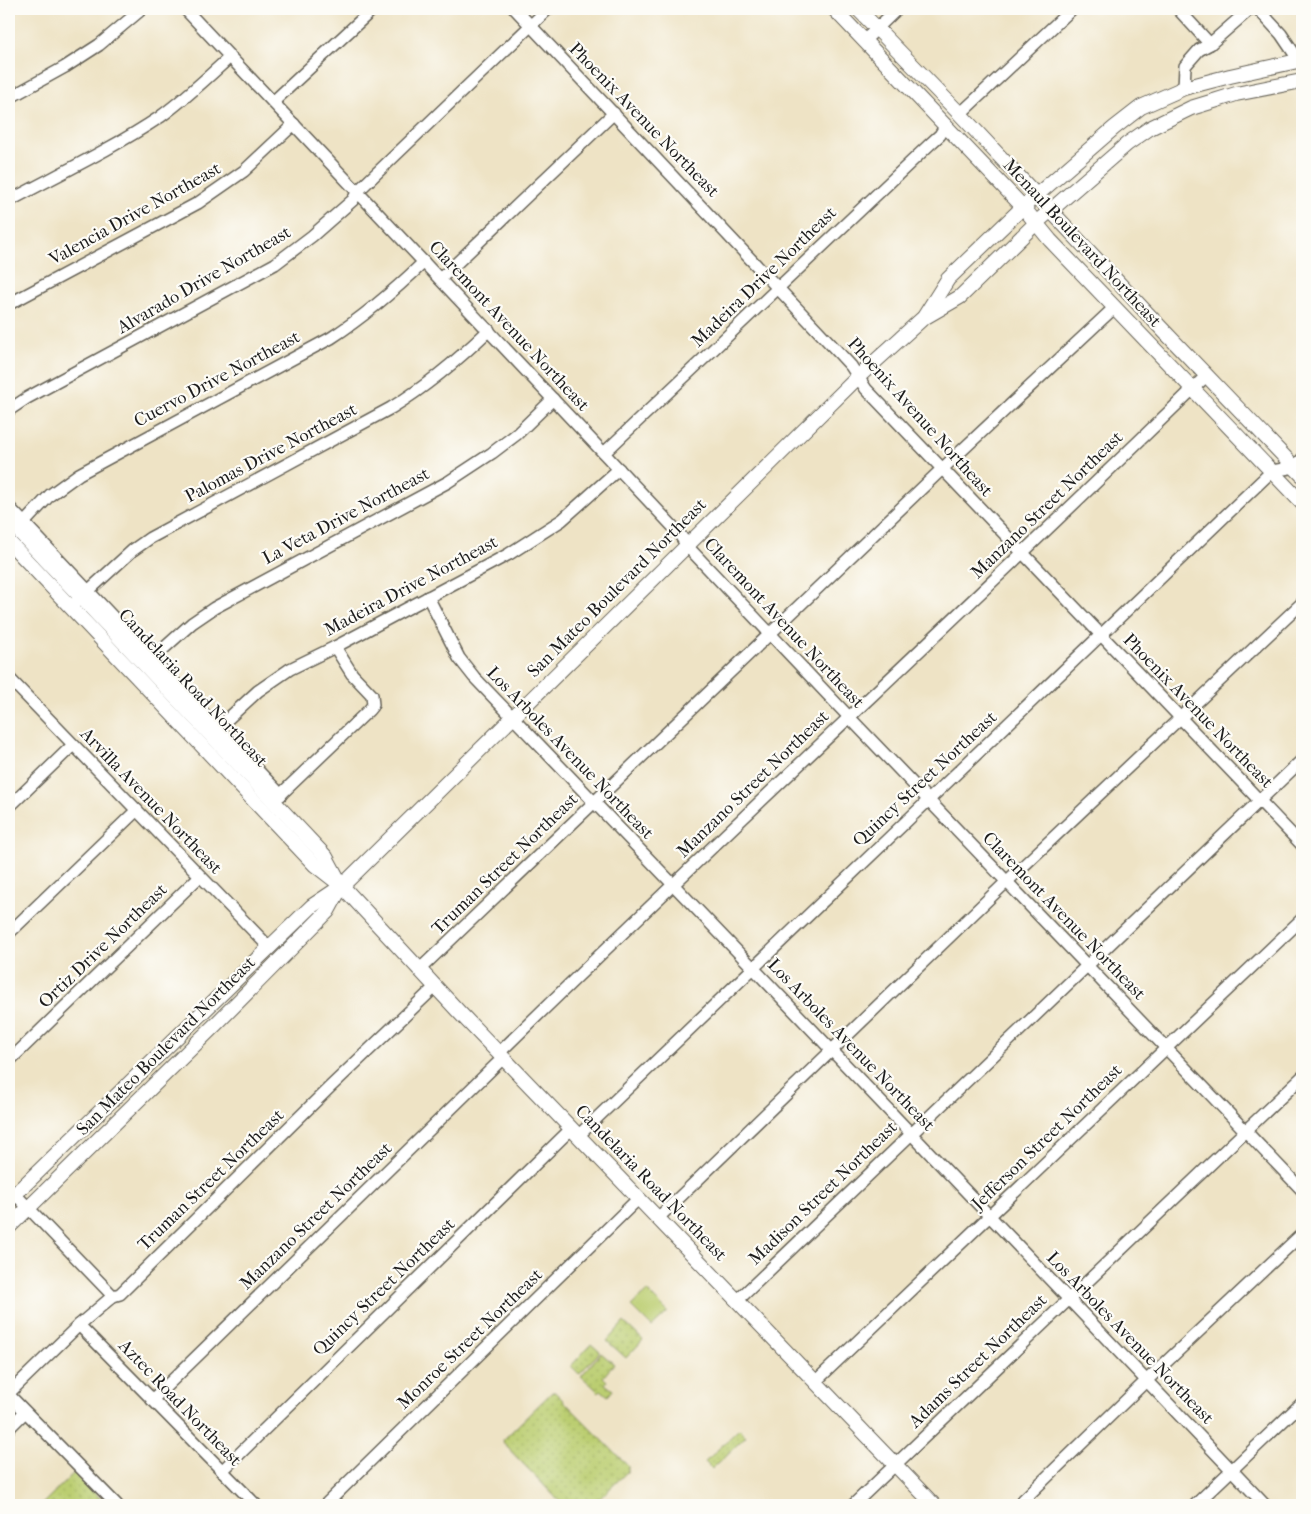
<svg xmlns="http://www.w3.org/2000/svg" width="1311" height="1514" viewBox="0 0 1311 1514" font-family="'IM FELL French Canon',serif">
	<defs>
		<pattern id="park-dots" width="8" height="8" patternUnits="userSpaceOnUse" patternTransform="scale(1.25)"><rect width="8" height="8" fill="#bbce71"/><path d="M2 2h.1M6 6h.1" fill="none" stroke="#a0b061" stroke-width="1.8" stroke-linecap="round"/></pattern>
	</defs>
	<rect width="100%" height="100%" fill="#fdfcf7"/>
	<filter id="ink" filterUnits="userSpaceOnUse"><feTurbulence type="fractalNoise" baseFrequency=".02" numOctaves="2"/><feDisplacementMap in="SourceGraphic" scale="10" xChannelSelector="R" yChannelSelector="G"/><feConvolveMatrix kernelMatrix="1 2 1 2 8 2 1 2 1" color-interpolation-filters="sRGB"/></filter>
	<filter id="wash" filterUnits="userSpaceOnUse"><feTurbulence type="fractalNoise" baseFrequency=".0096" numOctaves="4" result="noise"/><feDisplacementMap in="SourceGraphic" scale="20" xChannelSelector="R" yChannelSelector="G"/><feGaussianBlur stdDeviation="1.12" result="paint"/><feColorMatrix in="noise" values="0 0 0 0 0 0 0 0 0 0 0 0 0 0 0 0 0 1.4 0 .05"/><feComposite in="paint" operator="in"/></filter>
	<g filter="url(#wash)">
		<rect width="100%" height="100%" fill="#eee3c5"/>
		<path fill="#bbce71" stroke="#6c7546" d="M647,1291L668,1312L652,1327L631,1306Z"/>
		<g fill="url(#park-dots)" stroke="#6c7546">
			<path d="M624,1322L643,1340L626,1358L607,1341Z"/>
			<path d="M591,1344L600,1352L579,1374L571,1366Z"/>
			<path d="M601,1353L614,1364L603,1377L607,1381L605,1384L613,1390L608,1396L601,1390L599,1392L581,1376Z"/>
			<path d="M552,1392H555L628,1466V1471L593,1505H563L504,1444L503,1440Z"/>
			<path d="M739,1429L746,1436L712,1469L705,1462Z"/>
			<path d="M75,1472L107,1505H41Z"/>
		</g>
	</g>
	<g filter="url(#ink)">
		<g fill="none" stroke-linecap="round" stroke-linejoin="round">
			<g stroke="#666257" stroke-width="14">
				<g id="minor">
					<path d="M185,9L679,533L687,546L849,717L1302,1190"/>
					<path d="M515,9L839,353L851,366L866,389L1302,845"/>
					<path d="M1178,9L1210,44"/>
					<path d="M1258,9L1281,34L1302,65"/>
					<path d="M864,41L897,9"/>
					<path d="M1184,88L1185,66L1199,50L1210,44L1250,9"/>
					<path d="M9,98L65,67L99,45L142,9"/>
					<path d="M273,102L373,9"/>
					<path d="M960,114L1072,9"/>
					<path d="M9,201C59,174 112,149 160,117C185,99 207,78 230,57"/>
					<path d="M440,279L614,113"/>
					<path d="M9,304L198,203L244,171L294,124"/>
					<path d="M9,410L27,398L275,264L312,236L353,200L358,191L548,9"/>
					<path d="M604,453L929,145L940,135L946,125"/>
					<path d="M9,507L281,795"/>
					<path d="M24,523L50,495L79,474L331,338C365,316 395,290 424,262"/>
					<path d="M428,597L459,658L474,677L758,973L1265,1505"/>
					<path d="M75,603L133,550L150,538L391,408C427,386 458,360 489,330"/>
					<path d="M152,659L192,623L214,608L448,482L492,453L517,434L553,399"/>
					<path d="M9,678L269,947"/>
					<path d="M218,728L258,691L290,669L335,647L509,554L537,536L562,520L619,469"/>
					<path d="M276,799L369,710L373,705L372,695L352,674L335,647"/>
					<path d="M9,807L73,745"/>
					<path d="M9,933L137,810"/>
					<path d="M419,970L942,469L1115,307"/>
					<path d="M499,1053C732,824 973,604 1207,375"/>
					<path d="M9,1061L200,876"/>
					<path d="M578,1136C808,913 1042,694 1272,471L1295,467L1302,459"/>
					<path d="M15,1194L113,1296"/>
					<path d="M658,1218L1000,888L1302,603"/>
					<path d="M738,1300L1302,760"/>
					<path d="M79,1325L256,1505"/>
					<path d="M816,1381L1302,919"/>
					<path d="M9,1393L79,1325L113,1296L120,1294L329,1088L435,987"/>
					<path d="M9,1395L117,1505"/>
					<path d="M152,1400L503,1058"/>
					<path d="M9,1428L25,1412"/>
					<path d="M222,1471L571,1129"/>
					<path d="M325,1505L638,1199"/>
					<path d="M853,1505L1302,1077"/>
					<path d="M1018,1505L1146,1381L1302,1234"/>
					<path d="M1195,1505L1302,1403"/>
				</g>
			</g>
			<g stroke="#666257" stroke-width="16">
				<g id="major">
					<path d="M834,9L1023,207L1050,240L1302,503"/>
					<path d="M858,9L960,114L1161,328L1302,475"/>
					<path d="M924,317L948,279L1023,207L1114,128L1141,107L1184,88L1230,76L1302,60"/>
					<path d="M9,521L326,857L339,881"/>
					<path d="M9,542L315,865L342,886L459,1012L934,1505"/>
					<path d="M9,1200L312,906L342,886L858,377L922,319L960,297L1036,223L1127,144L1150,128L1191,108L1214,101L1236,94L1302,81"/>
					<path d="M9,1227L217,1023L328,911L340,889"/>
				</g>
			</g>
			<use href="#minor" stroke="#fff" stroke-width="11"/>
			<use href="#major" stroke="#fff" stroke-width="14"/>
		</g>
	</g>
	<g text-anchor="middle" dominant-baseline="central" stroke-width="4.5" stroke-linejoin="round" paint-order="stroke">
		<g font-size="18" fill="#1c1c1c" stroke="#fdfcf7">
			<text transform="translate(644 120) rotate(46)">Phoenix Avenue Northeast</text>
			<text transform="translate(135 214) rotate(-29)">Valencia Drive Northeast</text>
			<text transform="translate(1082 243) rotate(47)">Menaul Boulevard Northeast</text>
			<text transform="translate(764 277) rotate(-44)">Madeira Drive Northeast</text>
			<text transform="translate(204 280) rotate(-30)">Alvarado Drive Northeast</text>
			<text transform="translate(509 326) rotate(47)">Claremont Avenue Northeast</text>
			<text transform="translate(217 379) rotate(-28)">Cuervo Drive Northeast</text>
			<text transform="translate(920 417) rotate(48)">Phoenix Avenue Northeast</text>
			<text transform="translate(271 453) rotate(-28)">Palomas Drive Northeast</text>
			<text transform="translate(1047 505) rotate(-44)">Manzano Street Northeast</text>
			<text transform="translate(346 516) rotate(-28)">La Veta Drive Northeast</text>
			<text transform="translate(411 586) rotate(-28)">Madeira Drive Northeast</text>
			<text transform="translate(617 588) rotate(-45)">San Mateo Boulevard Northeast</text>
			<text transform="translate(784 623) rotate(47)">Claremont Avenue Northeast</text>
			<text transform="translate(193 688) rotate(47)">Candelaria Road Northeast</text>
			<text transform="translate(1198 711) rotate(46)">Phoenix Avenue Northeast</text>
			<text transform="translate(570 753) rotate(46)">Los Arboles Avenue Northeast</text>
			<text transform="translate(925 779) rotate(-43)">Quincy Street Northeast</text>
			<text transform="translate(753 784) rotate(-44)">Manzano Street Northeast</text>
			<text transform="translate(151 801) rotate(46)">Arvilla Avenue Northeast</text>
			<text transform="translate(505 864) rotate(-44)">Truman Street Northeast</text>
			<text transform="translate(1064 916) rotate(46)">Claremont Avenue Northeast</text>
			<text transform="translate(103 946) rotate(-44)">Ortiz Drive Northeast</text>
			<text transform="translate(851 1045) rotate(46)">Los Arboles Avenue Northeast</text>
			<text transform="translate(166 1046) rotate(-45)">San Mateo Boulevard Northeast</text>
			<text transform="translate(1047 1137) rotate(-44)">Jefferson Street Northeast</text>
			<text transform="translate(211 1180) rotate(-44)">Truman Street Northeast</text>
			<text transform="translate(651 1183) rotate(46)">Candelaria Road Northeast</text>
			<text transform="translate(823 1193) rotate(-44)">Madison Street Northeast</text>
			<text transform="translate(316 1216) rotate(-44)">Manzano Street Northeast</text>
			<text transform="translate(384 1287) rotate(-44)">Quincy Street Northeast</text>
			<text transform="translate(1130 1338) rotate(46)">Los Arboles Avenue Northeast</text>
			<text transform="translate(470 1339) rotate(-44)">Monroe Street Northeast</text>
			<text transform="translate(978 1361) rotate(-44)">Adams Street Northeast</text>
			<text transform="translate(180 1403) rotate(46)">Aztec Road Northeast</text>
		</g>
	</g>
	<rect width="1311" height="1514" fill="none" stroke="#fdfcf7" stroke-width="30"/>
</svg>
